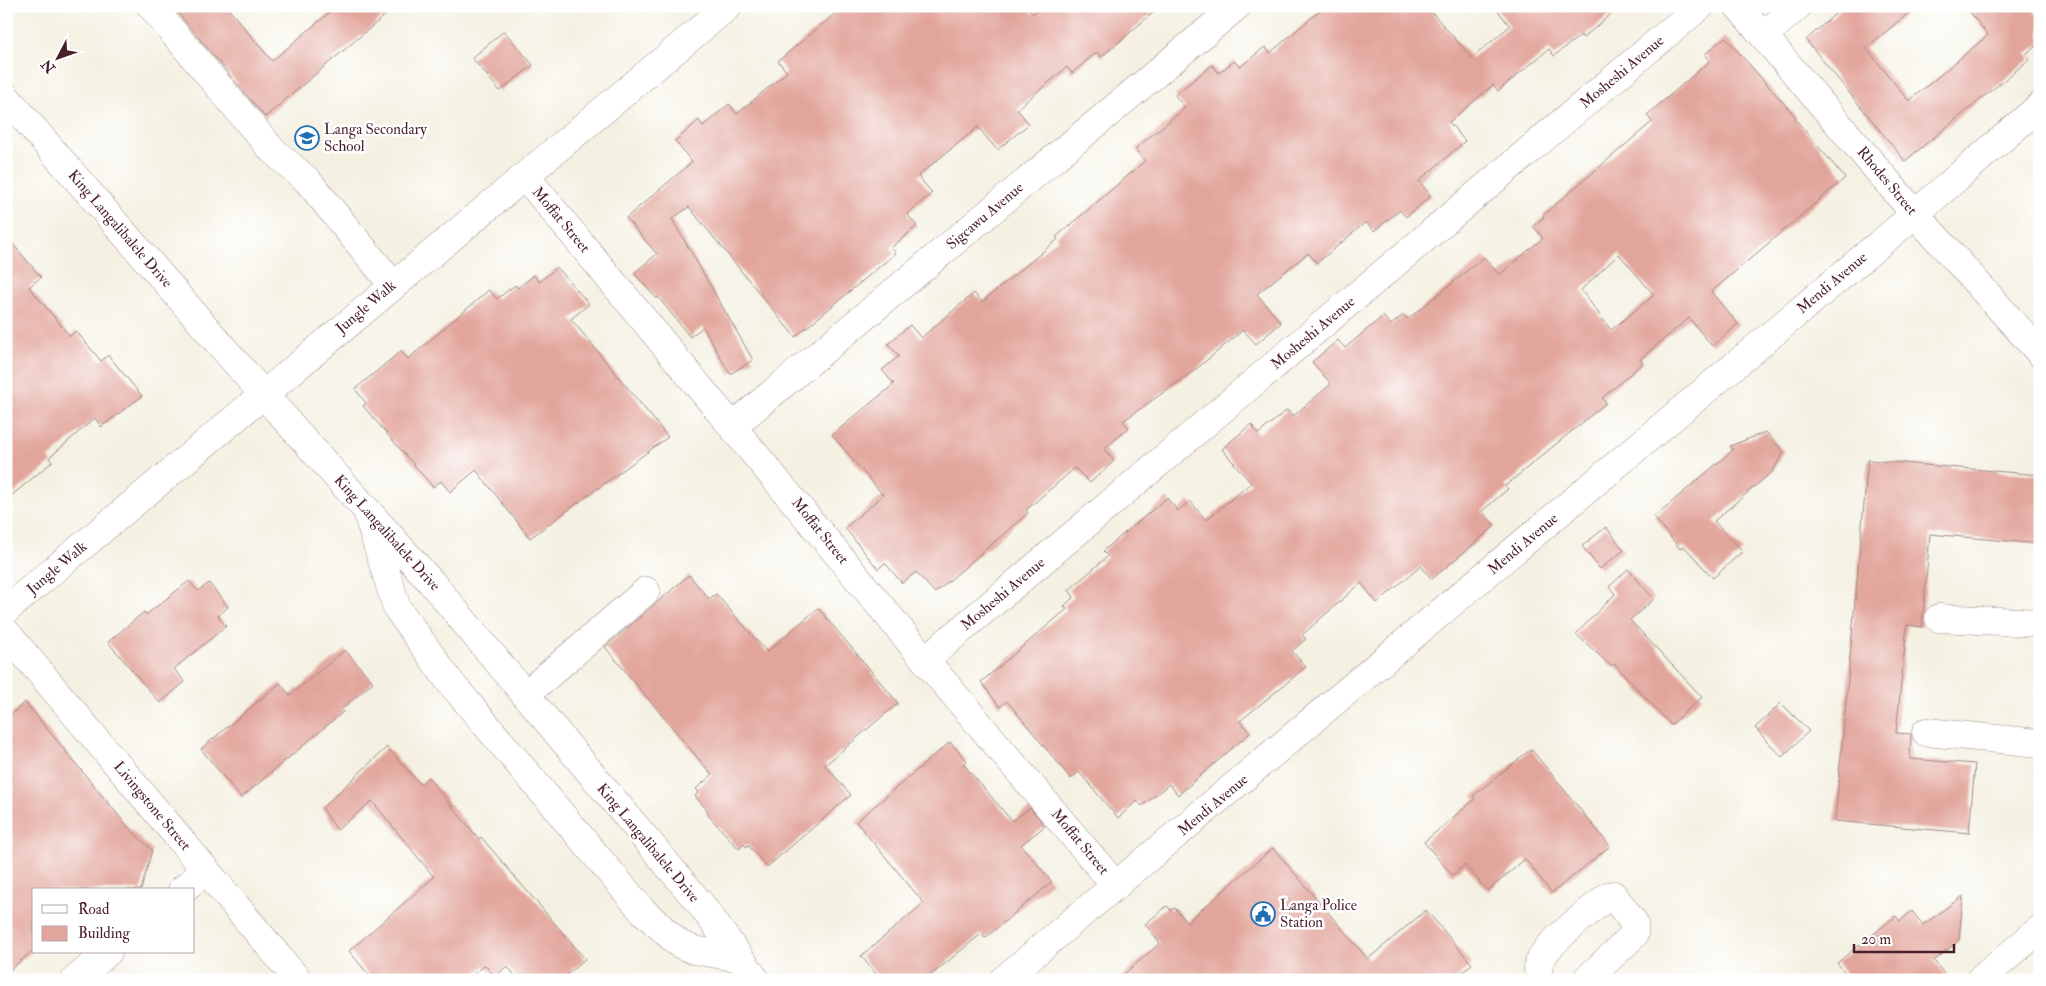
<svg xmlns="http://www.w3.org/2000/svg" width="2046" height="986" viewBox="0 0 2046 986" font-family="'IM FELL Double Pica',serif">
	<rect width="100%" height="100%" fill="#fff"/>
	<filter id="ink" filterUnits="userSpaceOnUse"><feTurbulence type="fractalNoise" baseFrequency=".02" numOctaves="2"/><feDisplacementMap in="SourceGraphic" scale="10" xChannelSelector="R" yChannelSelector="G"/><feConvolveMatrix kernelMatrix="1 2 1 2 8 2 1 2 1" color-interpolation-filters="sRGB"/></filter>
	<filter id="wash" filterUnits="userSpaceOnUse"><feTurbulence type="fractalNoise" baseFrequency=".0096" numOctaves="4" result="noise"/><feDisplacementMap in="SourceGraphic" scale="20" xChannelSelector="R" yChannelSelector="G"/><feGaussianBlur stdDeviation="1.12" result="paint"/><feColorMatrix in="noise" values="0 0 0 0 0 0 0 0 0 0 0 0 0 0 0 0 0 1.4 0 .05"/><feComposite in="paint" operator="in"/></filter>
	<g filter="url(#wash)">
		<rect width="100%" height="100%" fill="#f4f1e2"/>
		<g id="blocks">
			<g fill="#e2a59b" fill-rule="evenodd">
				<path d="M172,6H226L272,61L337,6H396L265,117Z"/>
				<path d="M844,6H1027L1033,14L1042,6H1161L1101,57L1097,52L1072,73L1067,67L1017,109L1029,124L997,150L978,127L918,176L932,193L907,214L917,226L891,248L896,253L795,337L689,207L672,219L753,360L730,374L703,327L690,337L658,297L656,298L634,273L657,254L626,218L692,162L675,141L699,120L703,126L729,104L737,114L787,72L778,61Z"/>
				<path d="M1325,6H1426L1472,58L1510,26L1494,6H1620L1583,38L1581,35L1554,56L1549,49L1498,91L1493,85L1449,122L1465,141L1419,181L1431,196L1406,217L1400,210L1374,231L1366,222L1317,263L1308,253L1257,294L1281,323L1256,344L1243,330L1195,370L1123,421L1129,428L1104,449L1114,461L1090,483L1075,468L1026,510L1028,513L935,593L916,572L902,583L885,563L878,569L845,528L883,495L832,435L894,384L882,370L899,356L888,344L910,325L921,338L974,293L982,302L1058,239L1056,237L1145,161L1135,149L1185,108L1175,95L1212,65L1219,73L1234,61L1240,67L1265,47L1270,53Z"/>
				<path d="M1844,6H1917L1866,48L1909,101L1988,35L1965,6H2030L2040,18V43L2026,54L2030,59L1905,161L1806,40Z"/>
				<path d="M504,31L533,65L500,91L472,58Z"/>
				<path d="M1725,37L1796,117L1795,119L1845,178L1711,292L1738,324L1712,346L1689,318L1640,359L1643,363L1602,398L1606,403L1505,486L1508,489L1482,511L1495,526L1432,579L1421,566L1377,603L1361,583L1302,635L1306,639L1292,651L1306,667L1240,721L1250,733L1178,795L1169,784L1142,806L1137,801L1118,818L1079,772L1071,779L1007,701L1000,707L981,682L1067,609L1064,606L1074,597L1069,590L1108,556L1103,551L1167,498L1178,511L1190,501L1206,520L1251,483L1222,449L1251,424L1258,434L1287,410L1293,416L1331,384L1312,362L1338,340L1345,348L1383,316L1391,325L1403,315L1408,319L1484,257L1499,275L1543,238L1533,226L1544,217L1543,215L1652,122L1647,115L1710,61L1705,54ZM1619,254L1654,295L1611,330L1581,290Z"/>
				<path d="M6,236L41,277L29,287L70,336L76,331L101,361L108,355L142,396L101,427L95,418L49,458L52,462L6,500Z"/>
				<path d="M557,267L589,304L571,319L668,437L530,538L476,470L450,492L441,481L433,487L363,406L366,403L355,389L401,351L408,359L489,290L497,299L515,285L518,288L534,275L539,282Z"/>
				<path d="M1766,432L1784,452L1773,471L1714,521L1743,551L1713,578L1684,546L1680,549L1654,517L1733,450L1730,446Z"/>
				<path d="M1868,460L2040,475V544L1930,534L1922,627L1907,625L1896,733L1911,734L1910,759L1975,764L1969,833L1835,821Z"/>
				<path d="M1606,527L1624,550L1600,569L1582,546Z"/>
				<path d="M1628,569L1654,599L1630,620L1702,697L1671,725L1614,664L1611,666L1576,634L1615,594L1609,587Z"/>
				<path d="M689,575L709,599L716,594L767,652L818,608L898,703L825,765L851,795L767,867L748,845L746,847L744,844L739,849L706,813L708,811L695,796L699,792L696,789L712,775L605,647Z"/>
				<path d="M189,581L198,591L209,583L228,607L218,616L226,626L174,669L185,682L160,703L108,642L144,612L146,615Z"/>
				<path d="M345,650L373,682L342,709L344,711L241,798L201,749L280,683L290,695Z"/>
				<path d="M25,702L128,827L152,850L141,890H34V950L6,973V719Z"/>
				<path d="M1781,703L1809,731L1782,757L1755,728Z"/>
				<path d="M950,742L967,761L963,764L1012,821L1030,808L1045,826L1021,845L1052,882L985,938L981,934L925,980H881L861,956L924,903L856,822Z"/>
				<path d="M387,747L420,784L428,777L479,839L481,837L585,959L561,980H519L507,966L495,977L485,965L467,980H373L349,951L434,877L372,801L337,830L322,808Z"/>
				<path d="M1531,749L1610,846L1552,893L1525,859L1488,891L1465,865L1452,875L1424,842L1475,799L1473,796Z"/>
				<path d="M1273,848L1368,959L1426,910L1472,964L1453,980H1117L1160,943L1145,924L1167,906L1171,910L1175,908L1187,922Z"/>
				<path d="M1963,896L1959,940L1934,961L1949,980H1851L1837,963L1896,916L1900,921L1912,911L1923,925Z"/>
			</g>
		</g>
	</g>
	<g filter="url(#ink)">
		<use href="#blocks" fill-opacity="0" stroke="#9f8886" stroke-width="1"/>
		<g fill="none" stroke-linecap="round" stroke-linejoin="round">
			<g stroke="#9f8886" stroke-width="29">
				<g id="minor">
					<path d="M151,6L272,150L307,180L393,285"/>
					<path d="M1738,6L1915,214L2040,353"/>
					<path d="M1764,35L1798,6"/>
					<path d="M6,97L263,394L431,582L702,906L756,980"/>
					<path d="M525,176L925,660L1116,886"/>
					<path d="M733,426L1237,6"/>
					<path d="M369,519L397,608L450,682L642,910L679,944L694,950L740,958"/>
					<path d="M6,610L728,6"/>
					<path d="M1939,618L2040,623"/>
					<path d="M6,632L298,980"/>
					<path d="M925,660L1700,6"/>
					<path d="M525,695L646,591"/>
					<path d="M1926,732L2040,743"/>
					<path d="M182,890L206,870"/>
					<path d="M75,980L108,952"/>
					<path d="M1003,980L1915,214L2040,106"/>
					<path d="M1540,980C1538,974 1537,967 1540,961C1548,941 1591,911 1608,896L1613,895L1634,923V935L1586,980"/>
					<path d="M1980,980L2040,929"/>
				</g>
			</g>
			<use href="#minor" stroke="#fff" stroke-width="28"/>
		</g>
	</g>
	<defs>
		<g id="school-ring" transform="scale(1.25)"><circle r="9.5" fill="#fff" stroke="#1f6fb2" stroke-width="1.5"/><path d="M0-5L7-2L0 1L-7-2ZM-4 1L0 2.5L4 1V4Q0 6-4 4Z" fill="#1f6fb2"/></g>
		<g id="civic-ring" transform="scale(1.25)"><circle r="9.5" fill="#fff" stroke="#1f6fb2" stroke-width="1.5"/><path d="M-.6-6.5H3V-4.5H.6V-3L4-1V1h2V6H-6V1h2V-1L-.6-3ZM-1.2 2.5V6h2.4V2.5Z" fill="#1f6fb2"/></g>
	</defs>
	<g fill-rule="evenodd">
		<use href="#school-ring" x="307" y="138"/>
		<use href="#civic-ring" x="1263" y="914"/>
	</g>
	<g text-anchor="middle" dominant-baseline="central" stroke-width="5" stroke-linejoin="round" paint-order="stroke">
		<g font-size="15" fill="#4a1f2b" stroke="#fff">
			<text transform="translate(1622 72) rotate(-40)">Mosheshi Avenue</text>
			<text transform="translate(1887 181) rotate(50)">Rhodes Street</text>
			<text transform="translate(985 216) rotate(-40)">Sigcawu Avenue</text>
			<text transform="translate(561 220) rotate(50)">Moffat Street</text>
			<text transform="translate(120 229) rotate(49)">King Langalibalele Drive</text>
			<text transform="translate(1832 283) rotate(-40)">Mendi Avenue</text>
			<text transform="translate(366 307) rotate(-40)">Jungle Walk</text>
			<text transform="translate(1313 333) rotate(-40)">Mosheshi Avenue</text>
			<text transform="translate(820 531) rotate(51)">Moffat Street</text>
			<text transform="translate(387 533) rotate(48)">King Langalibalele Drive</text>
			<text transform="translate(1523 544) rotate(-40)">Mendi Avenue</text>
			<text transform="translate(57 568) rotate(-40)">Jungle Walk</text>
			<text transform="translate(1003 594) rotate(-40)">Mosheshi Avenue</text>
			<text transform="translate(1213 805) rotate(-40)">Mendi Avenue</text>
			<text transform="translate(152 806) rotate(50)">Livingstone Street</text>
			<text transform="translate(1080 842) rotate(50)">Moffat Street</text>
			<text transform="translate(648 843) rotate(50)">King Langalibalele Drive</text>
		</g>
		<g font-size="15" fill="#4a1f2b" stroke="#fff" text-anchor="start">
			<text x="324" y="129">Langa Secondary<tspan x="324" dy="17">School</tspan></text>
			<text x="1280" y="905">Langa Police<tspan x="1280" dy="17">Station</tspan></text>
		</g>
	</g>
	<rect width="2046" height="986" fill="none" stroke="#fff" stroke-width="25"/>
	<rect x="32" y="888" width="162" height="65" fill="#ffffff" stroke="#b7a5aa"/>
	<rect x="42" y="905" width="25" height="8" fill="#ffffff" stroke="#b7a5aa"/>
	<text x="78" y="914" font-size="15" fill="#4a1f2b">Road</text>
	<rect x="42" y="926" width="25" height="15" fill="#e2a59b" stroke="#b7a5aa"/>
	<text x="78" y="938" font-size="15" fill="#4a1f2b">Building</text>
	<g transform="translate(58 58) rotate(229)" stroke="#ffffff" stroke-width="4" paint-order="stroke">
	<path d="M0-4L9 19L0 12L-9 19Z" fill="#4a1f2b"/>
	<text y="-8" font-size="14" font-weight="bold" text-anchor="middle" fill="#4a1f2b">N</text>
	</g>
	<path d="M1854 944v8h100v-8" fill="none" stroke="#4a1f2b" stroke-width="2.5"/>
	<text x="1861" y="944" font-size="15" fill="#4a1f2b" stroke="#ffffff" stroke-width="4" paint-order="stroke">20 m</text>
</svg>
